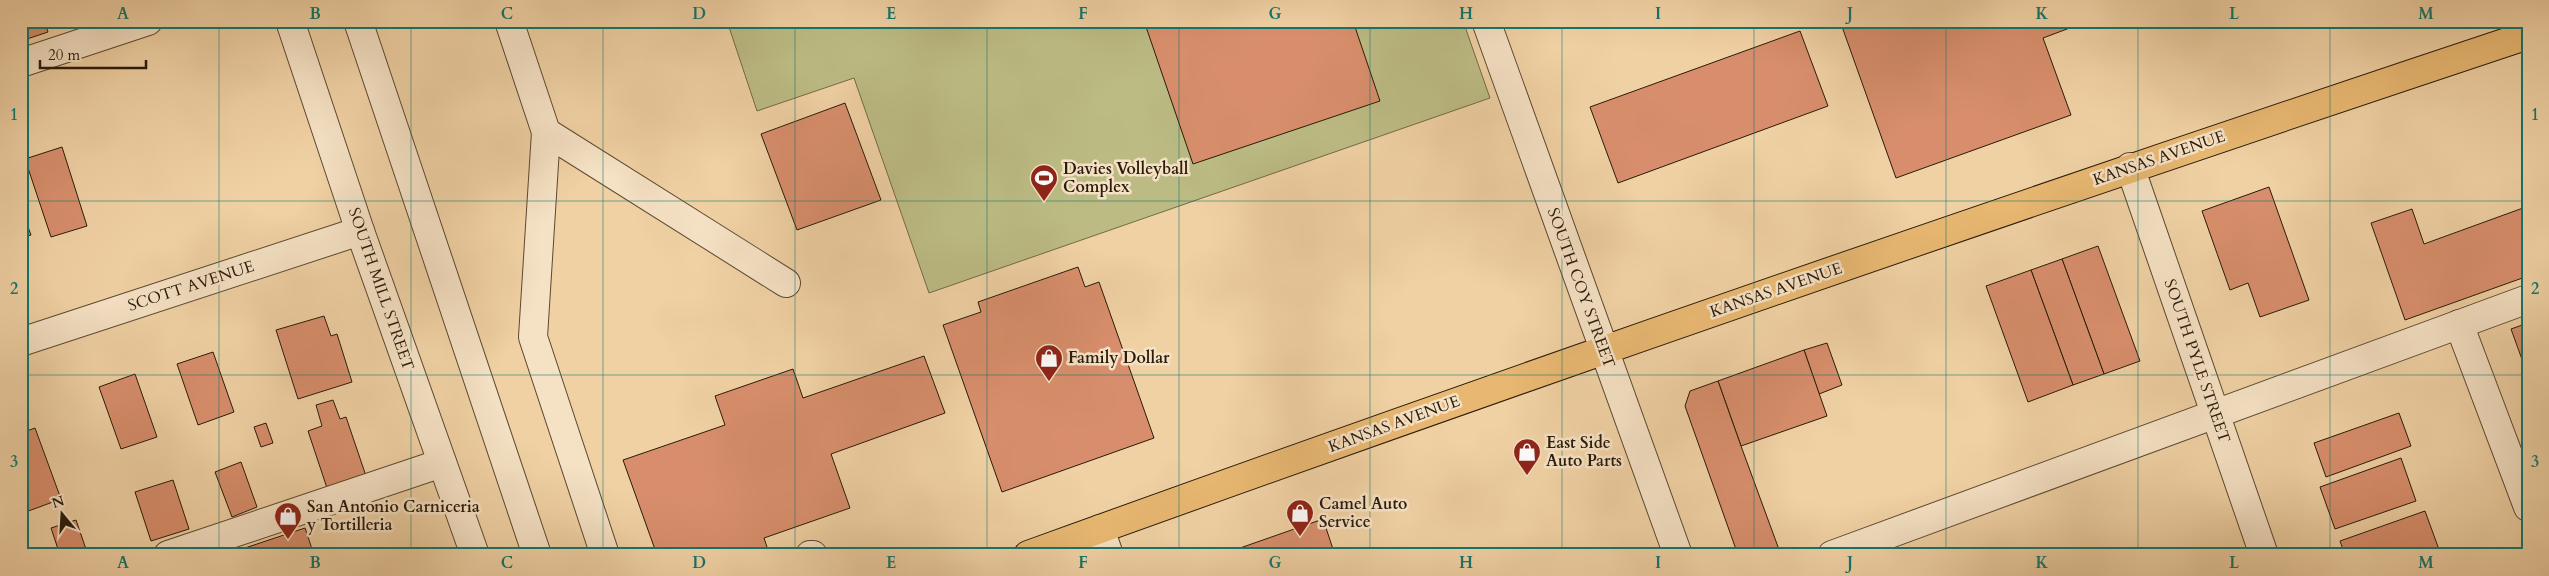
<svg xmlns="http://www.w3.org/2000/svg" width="2549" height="576" viewBox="0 0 2549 576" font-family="Cardo,serif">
	<rect width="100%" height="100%" fill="#f0d1a4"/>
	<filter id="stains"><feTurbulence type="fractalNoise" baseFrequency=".004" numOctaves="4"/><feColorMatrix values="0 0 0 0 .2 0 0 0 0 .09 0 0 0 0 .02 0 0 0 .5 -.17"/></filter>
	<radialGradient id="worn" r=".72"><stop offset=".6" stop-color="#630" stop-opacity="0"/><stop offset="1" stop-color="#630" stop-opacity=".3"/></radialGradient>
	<path fill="#bcbb84" stroke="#726a47" d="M727,21H1463L1490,98L929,293L854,78L757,111Z"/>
	<g fill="#d88e6c" stroke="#291a0a">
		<path d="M21,21H44L48,32L21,41Z"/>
		<path d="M1144,21H1353L1380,101L1193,164Z"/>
		<path d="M1840,21H2082L2083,23L2043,38L2071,115L1896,178Z"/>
		<path d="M1800,31L1828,106L1618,183L1590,107Z"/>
		<path d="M845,103L881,200L797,230L761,134Z"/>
		<path d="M62,147L87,226L51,237L25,159Z"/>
		<path d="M2269,187L2309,300L2260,317L2248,283L2230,290L2202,211Z"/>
		<path d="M21,208L31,235L21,238Z"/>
		<path d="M2523,208L2528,221V276L2405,320L2371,223L2412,209L2424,244Z"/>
		<path d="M2098,246L2140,361L2104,374L2062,259Z"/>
		<path d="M2062,259L2104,374L2073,385L2031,270Z"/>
		<path d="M1078,267L1085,287L1099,282L1154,438L1002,492L943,325L981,312L978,302Z"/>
		<path d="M2031,270L2073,385L2028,402L1986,286Z"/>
		<path d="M324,316L331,336L337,334L352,382L298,399L276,330Z"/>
		<path d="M2528,323V376L2511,329Z"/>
		<path d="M1827,343L1842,385L1819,394L1804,350Z"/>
		<path d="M1804,350L1827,416L1741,446L1718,381Z"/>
		<path d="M213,352L234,412L198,425L177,364Z"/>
		<path d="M924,356L945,413L831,454L850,508L764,538L768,550L755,555H657L623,460L725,425L715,396L793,369L803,398Z"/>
		<path d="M135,374L157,437L121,449L99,387Z"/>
		<path d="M1718,381L1741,446L1781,555H1738L1685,406L1690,391Z"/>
		<path d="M333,400L340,419L346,417L367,479L328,491L308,431L322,426L316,405Z"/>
		<path d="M2399,413L2411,446L2326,477L2314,443Z"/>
		<path d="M266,423L273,443L261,447L254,427Z"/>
		<path d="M35,428L61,499L23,513L21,510V433Z"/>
		<path d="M2401,458L2416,501L2335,529L2320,487Z"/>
		<path d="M241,462L257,507L232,517L215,472Z"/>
		<path d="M173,480L189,529L151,541L135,492Z"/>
		<path d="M2425,511L2441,555H2345L2340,541Z"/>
		<path d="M1323,519L1335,555H1220Z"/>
		<path d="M76,520L88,555H60L51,528Z"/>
		<path d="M305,528L314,555H230V553Z"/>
		<path d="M1630,548L1633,555H1611Z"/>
	</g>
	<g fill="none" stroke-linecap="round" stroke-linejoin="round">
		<g stroke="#5b4830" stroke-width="30">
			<g id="minor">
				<path d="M290,21L360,231L475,555"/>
				<path d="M358,21L537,555"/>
				<path d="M509,21L546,132L786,283"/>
				<path d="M1486,21L1678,555"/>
				<path d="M21,63L148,21"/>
				<path d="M546,132L533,337L605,555"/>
				<path d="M2130,167L2264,555"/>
				<path d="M2459,324L2528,507"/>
				<path d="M21,342L360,231"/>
				<path d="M1100,529L1109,555"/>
				<path d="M168,555L442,463"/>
				<path d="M810,555H813"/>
				<path d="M1832,555L2528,299"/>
			</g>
		</g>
		<g stroke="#291a0a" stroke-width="30">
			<path id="major" d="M1028,555C1526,375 2026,202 2528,35"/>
		</g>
		<use href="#minor" stroke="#f5e1c4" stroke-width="28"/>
		<use href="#major" stroke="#e8b872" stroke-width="28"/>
	</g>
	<path fill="none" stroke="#0f766e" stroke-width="1" stroke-opacity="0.55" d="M219,21V555M411,21V555M603,21V555M795,21V555M987,21V555M1179,21V555M1370,21V555M1562,21V555M1754,21V555M1946,21V555M2138,21V555M2330,21V555M21,201H2528M21,375H2528"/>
	<defs>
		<g id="stadium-pin" transform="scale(1.4375)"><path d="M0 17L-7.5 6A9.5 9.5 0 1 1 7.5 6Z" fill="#8f2418" stroke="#f5e1c4"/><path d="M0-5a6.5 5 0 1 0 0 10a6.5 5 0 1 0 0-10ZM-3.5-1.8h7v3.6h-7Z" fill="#fff"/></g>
		<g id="shop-pin" transform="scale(1.4375)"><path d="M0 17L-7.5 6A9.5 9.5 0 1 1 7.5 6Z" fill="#8f2418" stroke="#f5e1c4"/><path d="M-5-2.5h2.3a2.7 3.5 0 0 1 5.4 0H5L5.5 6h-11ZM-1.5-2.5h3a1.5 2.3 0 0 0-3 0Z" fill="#fff"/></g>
	</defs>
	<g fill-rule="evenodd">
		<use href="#stadium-pin" x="1044" y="178"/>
		<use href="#shop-pin" x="1049" y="358"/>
		<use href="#shop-pin" x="1527" y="452"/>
		<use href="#shop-pin" x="1300" y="513"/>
		<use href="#shop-pin" x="288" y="516"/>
	</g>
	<g text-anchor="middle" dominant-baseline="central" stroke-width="5" stroke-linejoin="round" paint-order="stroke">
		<g font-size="16" fill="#291a0a" stroke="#f5e1c4">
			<text transform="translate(2159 158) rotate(-19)">KANSAS AVENUE</text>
			<text transform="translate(191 286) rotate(-18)">SCOTT AVENUE</text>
			<text transform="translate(1581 288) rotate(70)">SOUTH COY STREET</text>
			<text transform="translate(381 289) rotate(71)">SOUTH MILL STREET</text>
			<text transform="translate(1776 290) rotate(-19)">KANSAS AVENUE</text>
			<text transform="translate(2197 361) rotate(71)">SOUTH PYLE STREET</text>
			<text transform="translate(1394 424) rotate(-20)">KANSAS AVENUE</text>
		</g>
		<g font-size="16" font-weight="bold" fill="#291a0a" stroke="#f5e1c4" text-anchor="start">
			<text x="1063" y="169">Davies Volleyball<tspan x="1063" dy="18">Complex</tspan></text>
			<text x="1068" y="358">Family Dollar</text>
			<text x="1546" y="443">East Side<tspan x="1546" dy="18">Auto Parts</tspan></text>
			<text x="1319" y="504">Camel Auto<tspan x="1319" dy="18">Service</tspan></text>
			<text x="307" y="507">San Antonio Carniceria<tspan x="307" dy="18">y Tortilleria</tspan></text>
		</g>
	</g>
	<rect width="2549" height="576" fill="none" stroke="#f0d1a4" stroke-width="55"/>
	<g transform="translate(62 514) rotate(342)" stroke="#f5e1c4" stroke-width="4" paint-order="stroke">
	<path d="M0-4L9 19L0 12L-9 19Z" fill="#291a0a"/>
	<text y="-8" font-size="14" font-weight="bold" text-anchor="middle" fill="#291a0a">N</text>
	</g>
	<path d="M40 60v8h106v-8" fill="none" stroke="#291a0a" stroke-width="2.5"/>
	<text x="48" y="60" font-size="15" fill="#291a0a" stroke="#f5e1c4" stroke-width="4" paint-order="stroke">20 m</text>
	<rect x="28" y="28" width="2494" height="520" fill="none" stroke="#0f766e" stroke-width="2"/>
	<g font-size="16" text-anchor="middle" font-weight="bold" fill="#0f766e">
		<text x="123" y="19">A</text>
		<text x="315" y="19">B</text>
		<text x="507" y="19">C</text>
		<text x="699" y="19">D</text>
		<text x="891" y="19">E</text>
		<text x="1083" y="19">F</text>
		<text x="1275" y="19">G</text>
		<text x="1466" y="19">H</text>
		<text x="1658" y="19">I</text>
		<text x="1850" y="19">J</text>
		<text x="2042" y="19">K</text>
		<text x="2234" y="19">L</text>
		<text x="2426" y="19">M</text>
		<text x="14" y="120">1</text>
		<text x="2535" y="120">1</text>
		<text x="14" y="294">2</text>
		<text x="2535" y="294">2</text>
		<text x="14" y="467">3</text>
		<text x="2535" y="467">3</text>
		<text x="123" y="568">A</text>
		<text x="315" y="568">B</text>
		<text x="507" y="568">C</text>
		<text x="699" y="568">D</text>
		<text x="891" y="568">E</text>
		<text x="1083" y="568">F</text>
		<text x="1275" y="568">G</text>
		<text x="1466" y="568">H</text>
		<text x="1658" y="568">I</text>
		<text x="1850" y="568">J</text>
		<text x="2042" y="568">K</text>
		<text x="2234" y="568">L</text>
		<text x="2426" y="568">M</text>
	</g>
	<rect width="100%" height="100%" filter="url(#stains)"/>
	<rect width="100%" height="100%" fill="url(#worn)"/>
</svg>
